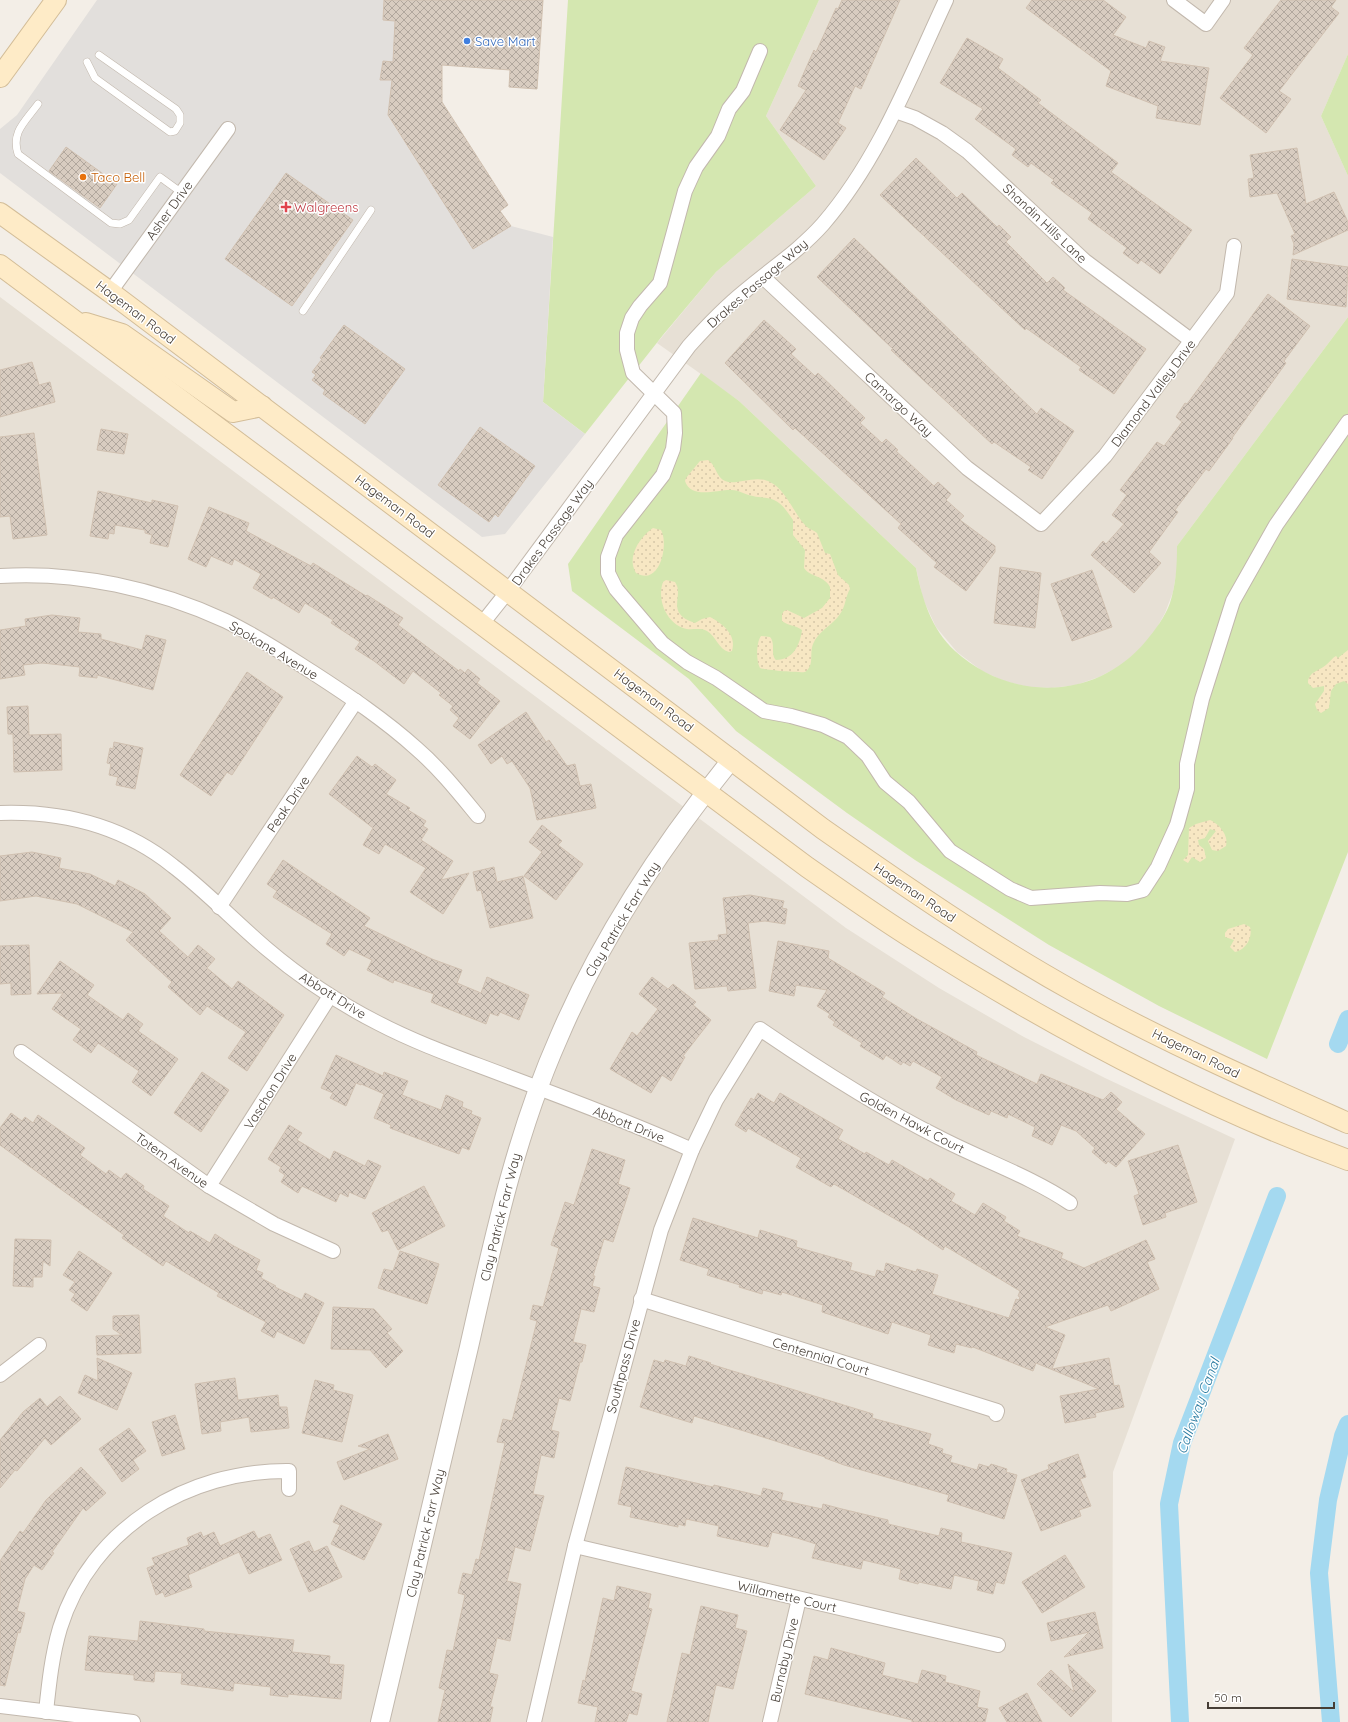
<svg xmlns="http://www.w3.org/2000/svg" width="1348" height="1722" viewBox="0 0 1348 1722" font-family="Quicksand,sans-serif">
	<defs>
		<pattern id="sand-dots" width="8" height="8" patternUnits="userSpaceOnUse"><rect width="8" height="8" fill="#f7e7c3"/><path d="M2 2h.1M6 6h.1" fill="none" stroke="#d5c7a8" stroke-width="1.8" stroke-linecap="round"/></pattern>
		<pattern id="building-cross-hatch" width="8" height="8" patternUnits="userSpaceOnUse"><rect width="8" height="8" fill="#d8ccc0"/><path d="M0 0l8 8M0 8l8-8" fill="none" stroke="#b1a79d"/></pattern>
	</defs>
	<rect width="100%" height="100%" fill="#f3eee7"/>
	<g fill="#e7e0d5">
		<path d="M819,0H1348V54L1321,116L1348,176V317L1177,546V569L1173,592L1165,613L1154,633L1138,651L1120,666L1099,677L1076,685L1052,688L1028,687L1004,681L982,671L957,652L936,627L923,599L916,568L739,401L657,343L716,272L816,186L766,116Z"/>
		<path d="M0,297L846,928L939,988L1024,1037L1105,1078L1235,1139L1113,1472L1112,1722H0Z"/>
	</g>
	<g fill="#d4e7b0">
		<path d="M568,0H819L766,116L816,186L716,272L663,335L585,434L543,402Z"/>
		<path d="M1348,54V176L1321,116Z"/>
		<path d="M1348,317V852L1267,1059L1159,1006L1049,945L915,860L847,813L736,731L689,679L572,591L568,564L701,373L739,401L916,568C922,598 931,629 955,651C1011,702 1096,701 1146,641C1155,630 1165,617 1170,603C1176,584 1177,566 1177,546Z"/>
	</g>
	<g fill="url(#sand-dots)">
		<path d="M708,460C716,465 716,477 725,481C737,486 755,474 770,482C786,490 793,512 805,525C808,529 814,530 817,533L825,553L830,554L838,575L849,585L850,589C845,597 846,606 840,614C833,625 818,631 813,644C809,654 815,665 805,672C799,673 764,670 760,668C756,661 756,643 761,636L770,637C776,644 770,654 776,660C793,660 800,645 802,630C796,625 788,626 782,621V614L784,611L787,610L804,618L822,608L830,598V587C825,576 810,577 804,568L805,550L793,535V520C788,513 782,503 774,500C768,497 760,498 753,496C746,495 739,490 732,490C718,489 691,500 685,481L686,478L700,461Z"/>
		<path d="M653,528L661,530C669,544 660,587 636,573C626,557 640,537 653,528Z"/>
		<path d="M666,580L675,582C685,596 664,613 695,623L702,619L710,617C723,624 737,635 732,651L729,652C718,649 716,636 707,631C700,627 690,631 683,628C665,621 657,598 663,582Z"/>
		<path d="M1348,650V684L1344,681L1336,684L1331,691L1329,708L1321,713L1317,710L1315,704L1324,691V686L1313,688L1308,683C1308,672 1319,671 1326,665C1330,662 1332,658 1336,656L1338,658Z"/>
		<path d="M1210,820C1219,824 1229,835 1226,846L1218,851L1212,850L1208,841L1216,831L1210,829L1205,838L1198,840L1199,845L1204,849L1206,858L1200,862L1192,857L1188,863L1183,860L1188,855L1189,828L1196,824Z"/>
		<path d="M1244,924L1250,927C1253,937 1246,950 1235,952L1230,947L1234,940L1225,937V933L1228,929Z"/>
	</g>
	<path fill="#e2dfdc" d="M97,0H384L383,20L395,21L393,62L383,61L380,79L392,80L388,116L473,249L511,226L553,237L543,402L585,434L505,534L482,537L0,173V129L17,115Z"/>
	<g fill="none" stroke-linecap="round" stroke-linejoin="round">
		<g stroke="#a4d9f0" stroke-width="18">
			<path d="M1338,1044L1348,1019"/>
			<path d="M1180,1722L1169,1504L1182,1443L1277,1196"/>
			<path d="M1331,1722L1319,1573L1328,1500L1343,1436L1348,1424"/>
		</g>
	</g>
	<g fill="url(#building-cross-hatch)" stroke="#d0c0b0">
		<path d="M384,0H543L537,89L509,87L510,70L442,65V102L508,205L500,211L511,226L473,249L388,115L392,80H380L383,61L393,62L395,21L383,20Z"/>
		<path d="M842,0H900L861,89L855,86L838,123L846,128L824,160L780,130L806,90L798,86L814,50L816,52L836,8L838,9Z"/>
		<path d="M1032,0H1103L1126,17L1113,35L1146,48L1149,41L1165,47L1160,61L1209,68L1200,125L1156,118L1158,106L1106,86L1111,71L1026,8Z"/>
		<path d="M1281,0H1336L1331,7L1339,13L1279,91L1291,99L1266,133L1220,98L1253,55L1244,48Z"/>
		<path d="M967,38L1003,59L998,68L1041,100L1038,103L1118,163L1111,172L1192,230L1160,274L1141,260L1138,264L1123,253L1127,248L1088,219L1092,213L1051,183L1054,180L1031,163L1028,167L1012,155L1016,149L975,119L983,109L940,83Z"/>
		<path d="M66,147L117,184L100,208L49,171Z"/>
		<path d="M1297,148L1306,204L1334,192L1348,222V230L1293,255L1294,244L1291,236L1295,234L1277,193L1250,197L1248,179L1254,178L1250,155Z"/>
		<path d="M916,158L957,198L962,193L997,227L999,225L1011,237L1006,242L1047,283L1053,277L1065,288L1063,290L1146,349L1114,394L1079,370L1081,367L1026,328L1025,330L880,195Z"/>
		<path d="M286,173L353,220L292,306L225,259Z"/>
		<path d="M854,238L1037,414L1041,408L1074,431L1042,479L1028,470L1031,467L994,442L992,444L891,350L893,349L817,277Z"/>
		<path d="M1292,259L1348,267L1346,307L1287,299Z"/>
		<path d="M1268,294L1310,326L1284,361L1286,363L1232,438H1233L1209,471L1206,469L1175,510L1178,512L1149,552L1161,563L1134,593L1091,555L1103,541L1106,544L1124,524L1112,515L1127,495L1120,490L1157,442L1164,446L1182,422L1176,417L1185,403L1187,404Z"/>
		<path d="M764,320L796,349L791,354L815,376L818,373L865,418L860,423L882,443L886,439L898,450L896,451L934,486L938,482L951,494L946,500L964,516L960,520L995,546V552L966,591L934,567L937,563L898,528L901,524L795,428L793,430L725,363Z"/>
		<path d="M344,325L405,369L365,424L323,394L325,390L312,380L316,375L312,372L322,359L320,358Z"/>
		<path d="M32,362L39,385L50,382L55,402L0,417V370Z"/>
		<path d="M480,427L535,466L498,517L495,514L489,522L438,485Z"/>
		<path d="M101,429L128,434L124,454L97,450Z"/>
		<path d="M34,433L47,535L13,539L10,516L0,517V437Z"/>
		<path d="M98,491L152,503V500L178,506L168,547L150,543L152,535L145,533V530L115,525L114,534L109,533L108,539L90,536Z"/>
		<path d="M209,507L249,523L246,531L311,566L313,563L366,596L367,595L403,618L398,625L459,671L460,669L465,673L468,669L480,679L477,683L500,701L470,739L453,726L459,718L450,710L453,706L439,695L441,693L413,671L404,684L374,661L355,649L360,642L331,623L333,620L305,603L299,613L273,597L272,599L253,588L261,574L234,559L232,565L211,556L206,567L188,559Z"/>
		<path d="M1000,567L1041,573L1035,628L994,623Z"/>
		<path d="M1092,570L1112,627L1072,641L1051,584Z"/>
		<path d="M52,615L80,618L78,632L101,634V639L142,650L146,635L166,640L153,690L97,675V678L79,676L80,667L42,663L23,665L25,675L0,679V630L26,626L25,619Z"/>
		<path d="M247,672L283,697L232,775L227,772L211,796L180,775Z"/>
		<path d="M28,706L29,735L61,734L62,770L14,772L13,734H8L7,707Z"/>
		<path d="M526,712L546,742L549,740L567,766L575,764L580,786L591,784L596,808L537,820L530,788L512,761L507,764L502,756L491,764L478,745Z"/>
		<path d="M114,742L143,748L135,789L116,785L118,777L109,775L111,764L107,763L110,748L113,749Z"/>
		<path d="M357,756L372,767L375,764L396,780L386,794L410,808L408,810L426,821L423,826L428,829L421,840L453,861L441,880L469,873L443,914L410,892L426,868L385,844L379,854L363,845L373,828L329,794Z"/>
		<path d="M542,825L562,841L558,845L583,864L556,900L524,876L542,852L529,842Z"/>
		<path d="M32,852L61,858L59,868L90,874L115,886L118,880L145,894L171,918L159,931L188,957L198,945L215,959L207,968L232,989L238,981L284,1015L247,1071L228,1058L246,1032L207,1006L200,1015L168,987L172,982L126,940L133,932L77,904L36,896L0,901V856Z"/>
		<path d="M283,860L370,918L364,926L432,959L462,970L457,983L481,993L487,977L529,995L519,1020L500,1012L498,1016L490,1013L486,1024L431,1002L434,994L394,980L393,983L367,970L372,960L349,949L344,956L326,944L332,934L273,897L277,891L267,884Z"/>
		<path d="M494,867L497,882L523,876L533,918L490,928L481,890L477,891L473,872Z"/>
		<path d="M750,895L784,901L782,908L787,909L785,924L765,921L748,923L756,988L728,991L727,986L695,989L689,943L719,940L718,935L727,934L723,898Z"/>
		<path d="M778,941L829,951L828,958L885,993L882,997L917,1019L977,1052L976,1055L1037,1084L1041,1074L1103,1100L1111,1092L1122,1102L1116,1109L1145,1134L1116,1167L1108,1161L1106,1164L1092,1152L1095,1148L1076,1131L1061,1125L1052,1145L1032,1136L1035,1127L1008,1114L1007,1118L991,1111L989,1115L956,1100L936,1088L942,1077L913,1061L910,1066L903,1062L901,1065L886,1055L883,1060L860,1046L862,1043L833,1025L835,1022L828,1017L830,1014L817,1006L827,990L796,985L794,996L769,991Z"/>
		<path d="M29,945L31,994L11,995V983L0,984V946Z"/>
		<path d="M60,961L94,985L87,995L123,1020L128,1013L143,1024L138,1031L178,1059L151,1096L132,1082L139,1071L98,1043L91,1053L73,1040L81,1029L52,1009L63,993L37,994Z"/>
		<path d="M652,977L668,989L673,984L696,1002L693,1005L711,1020L683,1056L685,1057L671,1081L662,1075L651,1093L610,1069L632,1032L637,1036L658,1009L639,994Z"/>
		<path d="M336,1055L383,1076L384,1072L408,1081L402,1095L441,1110L446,1095L463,1102L462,1107L472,1111L471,1114L481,1118L469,1150L462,1147L459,1154L390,1128L391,1125L374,1118L384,1094L361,1084V1085L356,1083L346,1106L330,1098L333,1093L321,1088Z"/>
		<path d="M202,1072L229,1090L201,1132L174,1113Z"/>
		<path d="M758,1093L774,1103L780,1093L843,1130L838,1139L865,1154L866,1152L889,1165L892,1160L928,1181L930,1178L955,1194L951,1201L975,1215L983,1203L1006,1217L1004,1221L1020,1231L1017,1236L1063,1253L1061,1258L1084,1268L1146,1240L1155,1259L1147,1262L1159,1289L1111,1311L1108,1305L1045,1327L1065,1335L1052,1369L1109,1358L1114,1386L1119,1385L1124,1407L1095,1413L1096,1417L1065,1423L1060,1396L1099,1389L1036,1363L1033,1371L973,1347L972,1348L956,1344L954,1353L928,1345L931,1335L892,1322L888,1334L822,1312L823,1305L782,1292L781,1295L763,1290L762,1294L739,1287L740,1285L707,1275L709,1269L680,1260L693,1218L758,1238L760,1230L797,1241L796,1247L852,1263L850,1270L875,1277L877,1270L884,1272L886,1263L916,1272L917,1269L938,1275L932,1294L1009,1318L1016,1299L1019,1300L1020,1297L1018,1296L1020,1291L945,1246L943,1250L909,1227L834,1184L831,1187L796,1167L801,1158L748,1128L746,1132L735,1125L751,1098L754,1100Z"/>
		<path d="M11,1113L22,1121L25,1117L33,1123L38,1115L85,1148L80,1155L106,1174L109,1170L121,1179L126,1173L144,1186L143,1189L169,1206L163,1216L189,1233L190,1231L210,1243L215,1234L232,1245L260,1260L256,1270L263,1273L261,1278L276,1286L275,1287L302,1300L305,1293L324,1303L304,1344L277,1331L274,1338L261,1331L266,1322L217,1296L219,1293L166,1261L163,1266L122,1238L124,1235L0,1145V1128Z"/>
		<path d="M289,1125L302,1133L297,1140L330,1160L334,1151L365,1166L368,1160L381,1166L365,1199L349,1192L348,1197L340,1193L336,1202L302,1186L298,1193L281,1182L285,1175L279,1171L281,1167L268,1159Z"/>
		<path d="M1178,1145L1197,1202L1165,1213L1166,1217L1143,1225L1134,1196L1139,1194L1128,1161Z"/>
		<path d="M592,1149L625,1160L618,1184L630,1188L613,1242L604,1239L593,1276H595L592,1286L600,1288L594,1312L581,1309L573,1342L586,1345L582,1362H580L570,1401L559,1398L551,1430L559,1432L554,1458L541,1455L533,1494L544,1496L530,1551L515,1547L507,1581L521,1584L510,1641L497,1638L489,1673L498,1675L490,1707H493L490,1722H438L445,1690L439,1688L447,1650L453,1651L465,1595L458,1593L463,1573L472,1575L476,1559L479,1560L505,1443L497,1442L503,1419L512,1421L537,1321L530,1319L533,1305L543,1307L559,1248L551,1245L565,1202L574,1205Z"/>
		<path d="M424,1186L445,1226L398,1250L388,1230L382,1232L372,1213Z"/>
		<path d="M15,1239L51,1240L50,1266L43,1261L42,1277H33V1287L13,1286Z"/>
		<path d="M79,1251L112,1273L87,1311L71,1300L75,1294L69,1290L75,1282L63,1275Z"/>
		<path d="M400,1251L439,1264L427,1304L378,1288L384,1269L393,1271Z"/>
		<path d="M333,1307L374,1309L392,1329L387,1333L403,1351L386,1368L370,1350L331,1349Z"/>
		<path d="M139,1315L141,1353L97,1355L96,1336L122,1335L113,1329V1316Z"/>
		<path d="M689,1356L711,1363L710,1364L873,1414L872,1418L931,1434L928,1444L943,1449L942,1453L952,1456L950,1462L977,1470L979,1464L989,1467L991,1464L1007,1469L1006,1472L1017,1475L1004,1519L947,1501L949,1495L844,1465L825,1458V1457L744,1431L694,1416L692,1423L640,1407L654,1360L664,1363L665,1360L686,1366Z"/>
		<path d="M97,1358L132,1373L117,1410L78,1393L85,1375L98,1381Z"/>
		<path d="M235,1378L238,1400L278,1395L279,1407H287L289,1428L251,1432L249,1417L220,1422L221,1431L202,1434L195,1384Z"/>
		<path d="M315,1380L334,1385L333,1390L353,1395L342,1442L302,1433Z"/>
		<path d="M60,1396L81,1419L51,1445L45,1438L17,1471L15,1470L0,1488V1440L23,1412L40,1398L47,1407Z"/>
		<path d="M175,1415L185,1449L162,1456L152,1422Z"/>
		<path d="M129,1428L146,1451L133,1460L139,1469L122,1482L99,1449Z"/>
		<path d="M388,1434L398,1459L344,1480L337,1462L370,1449L358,1446Z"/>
		<path d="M1078,1454L1086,1477L1080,1479L1091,1506L1079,1510L1081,1516L1041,1531L1021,1480L1049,1469L1048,1465Z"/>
		<path d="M81,1467L106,1493L86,1511L83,1508L52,1552L54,1553L42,1570L34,1565L25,1579L17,1611L25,1613L20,1633L18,1632L5,1686L0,1685V1561L20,1531L23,1533L46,1500Z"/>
		<path d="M626,1467L713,1487L714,1485L761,1496L763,1488L783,1493L781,1500L822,1509L823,1504L842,1509L888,1520V1524L939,1536L941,1528L962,1533L961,1542L1012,1553L1004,1584L996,1582L993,1594L977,1590L979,1581L954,1575L951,1589L919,1582L918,1584L899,1579L901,1569L863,1560L861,1569L812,1558L816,1544L797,1538L772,1532L768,1547L717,1536L719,1526L686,1519L685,1526L678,1524V1527L630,1517L632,1507L618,1504Z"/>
		<path d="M341,1505L382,1524L364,1560L331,1544L340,1525L333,1522Z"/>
		<path d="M254,1531L258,1539L270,1534L282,1560L249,1574L239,1552L188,1575L192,1587L165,1597L163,1592L156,1595L147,1568L155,1565L152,1558L189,1545L187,1538L201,1532L203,1537L214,1532L220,1546Z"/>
		<path d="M309,1541L314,1552L327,1546L342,1577L309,1592L290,1549Z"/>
		<path d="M1065,1555L1085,1587L1042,1613L1022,1582Z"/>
		<path d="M617,1586L651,1594L648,1608L652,1609L631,1691L642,1694L637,1715L629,1713L626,1722H595L598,1707L578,1703L583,1680L585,1681L603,1598L614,1601Z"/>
		<path d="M701,1606L738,1615L735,1628L747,1631L733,1689L716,1685L708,1722H667L682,1653L690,1655Z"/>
		<path d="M1095,1612L1103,1648L1064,1657L1089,1632L1051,1641L1047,1623Z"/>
		<path d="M140,1621L204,1629V1631L294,1640L292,1652L330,1656L329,1664L344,1665L341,1699L288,1694V1697L270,1695L271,1687L234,1683L233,1691L181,1684L182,1673L155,1671L154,1682L134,1680V1675L85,1670L89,1636L138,1641Z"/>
		<path d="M831,1648L885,1663L882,1675L918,1684L922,1670L946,1676L945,1682L980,1691L977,1707L988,1709L985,1722H912V1720L805,1694L814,1656L828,1660Z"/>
		<path d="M1068,1664L1096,1691L1071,1717L1037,1684L1051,1670L1074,1692Z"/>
		<path d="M1027,1693L1042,1722H1007L999,1708Z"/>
	</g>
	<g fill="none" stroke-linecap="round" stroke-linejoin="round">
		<g stroke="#c2b8ad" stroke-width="8">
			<g id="service">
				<path d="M87,62L95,78L170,132L175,131L180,123V115L176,109L99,55"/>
				<path d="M38,104C25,122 11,132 18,154L111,223L120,224L129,220L160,177L182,193"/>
				<path d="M303,311L371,210"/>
			</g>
		</g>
		<g stroke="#c2b8ad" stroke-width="16">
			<g id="minor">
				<path d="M1174,0L1206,24L1223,0"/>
				<path d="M760,51L743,91L729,109L718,136L696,167L685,191L660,283L640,306L632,318L627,333V350L633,373L674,413L675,433L673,449L663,475L616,535L608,557V573L616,589L662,643L687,662L716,678L764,711L791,716L823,725L848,737L868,756L885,782L909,802L950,851L1010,889L1031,898L1100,893L1127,894L1143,890L1158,867L1177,825L1187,789V764L1202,699L1233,601L1276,525L1348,422"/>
				<path d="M895,111L915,118L942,133L967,151L1085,261L1192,341"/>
				<path d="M763,277L967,468L1041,524L1105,456L1227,293L1234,246"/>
				<path d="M110,292L228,129"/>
				<path d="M0,576C77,571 157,589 226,621C257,636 284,654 312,672C349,696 385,720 417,749C440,769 459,793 478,816"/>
				<path d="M481,625L508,591L689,346C706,327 724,308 745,291C771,269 800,250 823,224C879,159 910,77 946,0"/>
				<path d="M0,813C63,811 123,826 173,866C206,891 235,922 267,949C301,978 339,1003 378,1023C420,1045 465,1060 509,1077C571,1100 632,1123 692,1150"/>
				<path d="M219,907L356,701"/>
				<path d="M21,1052L209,1186L274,1224L333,1251"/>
				<path d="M209,1186L330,996"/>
				<path d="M641,1299L997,1411L996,1414"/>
				<path d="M0,1375L39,1345"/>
				<path d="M575,1546L998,1645"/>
				<path d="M0,1706L133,1722"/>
				<path d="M46,1712C49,1683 52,1655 60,1628C91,1528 188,1470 289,1471V1489"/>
				<path d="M534,1722L575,1546L661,1230L692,1150L716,1100L760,1029C817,1068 876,1106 938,1137C982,1160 1030,1176 1070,1203"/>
				<path d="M770,1722L799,1599"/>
			</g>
		</g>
		<g stroke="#c2b8ad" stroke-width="20">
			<path id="tertiary" d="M380,1722C410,1597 439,1472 469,1347C493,1241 515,1136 559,1037C602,936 663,844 732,759"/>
		</g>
		<g stroke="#d3bd98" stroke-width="22">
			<g id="secondary">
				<path d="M0,77L56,0"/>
				<path d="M0,213L110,292L823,829C906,887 987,943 1075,992C1163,1041 1256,1082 1348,1123"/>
				<path d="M0,265L807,867C843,892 878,917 915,940C1052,1027 1196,1104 1348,1160"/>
				<path d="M86,323L122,334L233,412L262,406"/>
			</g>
		</g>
		<use href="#service" stroke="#fff" stroke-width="7"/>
		<use href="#minor" stroke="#fff" stroke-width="14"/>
		<use href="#tertiary" stroke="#fff" stroke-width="18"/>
		<use href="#secondary" stroke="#feebc7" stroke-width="20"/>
	</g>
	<circle fill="#3f7fe0" stroke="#fff" stroke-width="1.5" cx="467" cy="41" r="4"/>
	<circle fill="#e8710a" stroke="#fff" stroke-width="1.5" cx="83" cy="177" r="4"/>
	<path fill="#e0444e" stroke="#fff" stroke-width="1.5" d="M284 201h4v4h4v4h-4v4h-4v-4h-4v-4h4z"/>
	<g text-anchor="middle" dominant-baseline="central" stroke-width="3" stroke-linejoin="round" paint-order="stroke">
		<g font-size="13" fill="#366cbe" stroke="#fff" text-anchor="start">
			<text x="475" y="41">Save Mart</text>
		</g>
		<g font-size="13" fill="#c56008" stroke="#fff" text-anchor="start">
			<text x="91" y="177">Taco Bell</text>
		</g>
		<g font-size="13" fill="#be3a42" stroke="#fff" text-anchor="start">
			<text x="294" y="207">Walgreens</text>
		</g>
		<g font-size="13" fill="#463e36" stroke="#fff">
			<text transform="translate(169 210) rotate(-54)">Asher Drive</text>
			<text transform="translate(1045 223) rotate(43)">Shandin Hills Lane</text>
			<text transform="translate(757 283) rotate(-41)">Drakes Passage Way</text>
			<text transform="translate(136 312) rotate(37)">Hageman Road</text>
			<text transform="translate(1153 393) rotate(-53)">Diamond Valley Drive</text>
			<text transform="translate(899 404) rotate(43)">Camargo Way</text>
			<text transform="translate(395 506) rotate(37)">Hageman Road</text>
			<text transform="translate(552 532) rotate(-54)">Drakes Passage Way</text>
			<text transform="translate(274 650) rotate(31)">Spokane Avenue</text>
			<text transform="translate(654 700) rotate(37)">Hageman Road</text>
			<text transform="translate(288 804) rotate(-56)">Peak Drive</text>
			<text transform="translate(915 892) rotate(34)">Hageman Road</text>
			<text transform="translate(622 919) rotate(-59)">Clay Patrick Farr Way</text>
			<text transform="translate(333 995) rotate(32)">Abbott Drive</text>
			<text transform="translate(1196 1053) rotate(26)">Hageman Road</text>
			<text transform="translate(270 1091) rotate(-58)">Vaschon Drive</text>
			<text transform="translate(912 1122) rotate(28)">Golden Hawk Court</text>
			<text transform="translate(629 1124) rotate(22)">Abbott Drive</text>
			<text transform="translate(172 1160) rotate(35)">Totem Avenue</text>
			<text transform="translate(500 1217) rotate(-76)">Clay Patrick Farr Way</text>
			<text transform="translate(821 1356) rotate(17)">Centennial Court</text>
			<text transform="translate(623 1366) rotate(-75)">Southpass Drive</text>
			<text transform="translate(425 1533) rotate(-77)">Clay Patrick Farr Way</text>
			<text transform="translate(787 1596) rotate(13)">Willamette Court</text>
			<text transform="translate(784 1660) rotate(-77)">Burnaby Drive</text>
		</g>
		<g font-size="14" font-style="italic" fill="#2d7da2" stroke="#fff">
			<text transform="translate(1198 1406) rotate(-70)">Calloway Canal</text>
		</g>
	</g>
	<path d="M1208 1702v6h126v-6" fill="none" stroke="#463e36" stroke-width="2"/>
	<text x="1214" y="1702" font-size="12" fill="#463e36" stroke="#ffffff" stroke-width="3" paint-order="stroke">50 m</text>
</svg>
